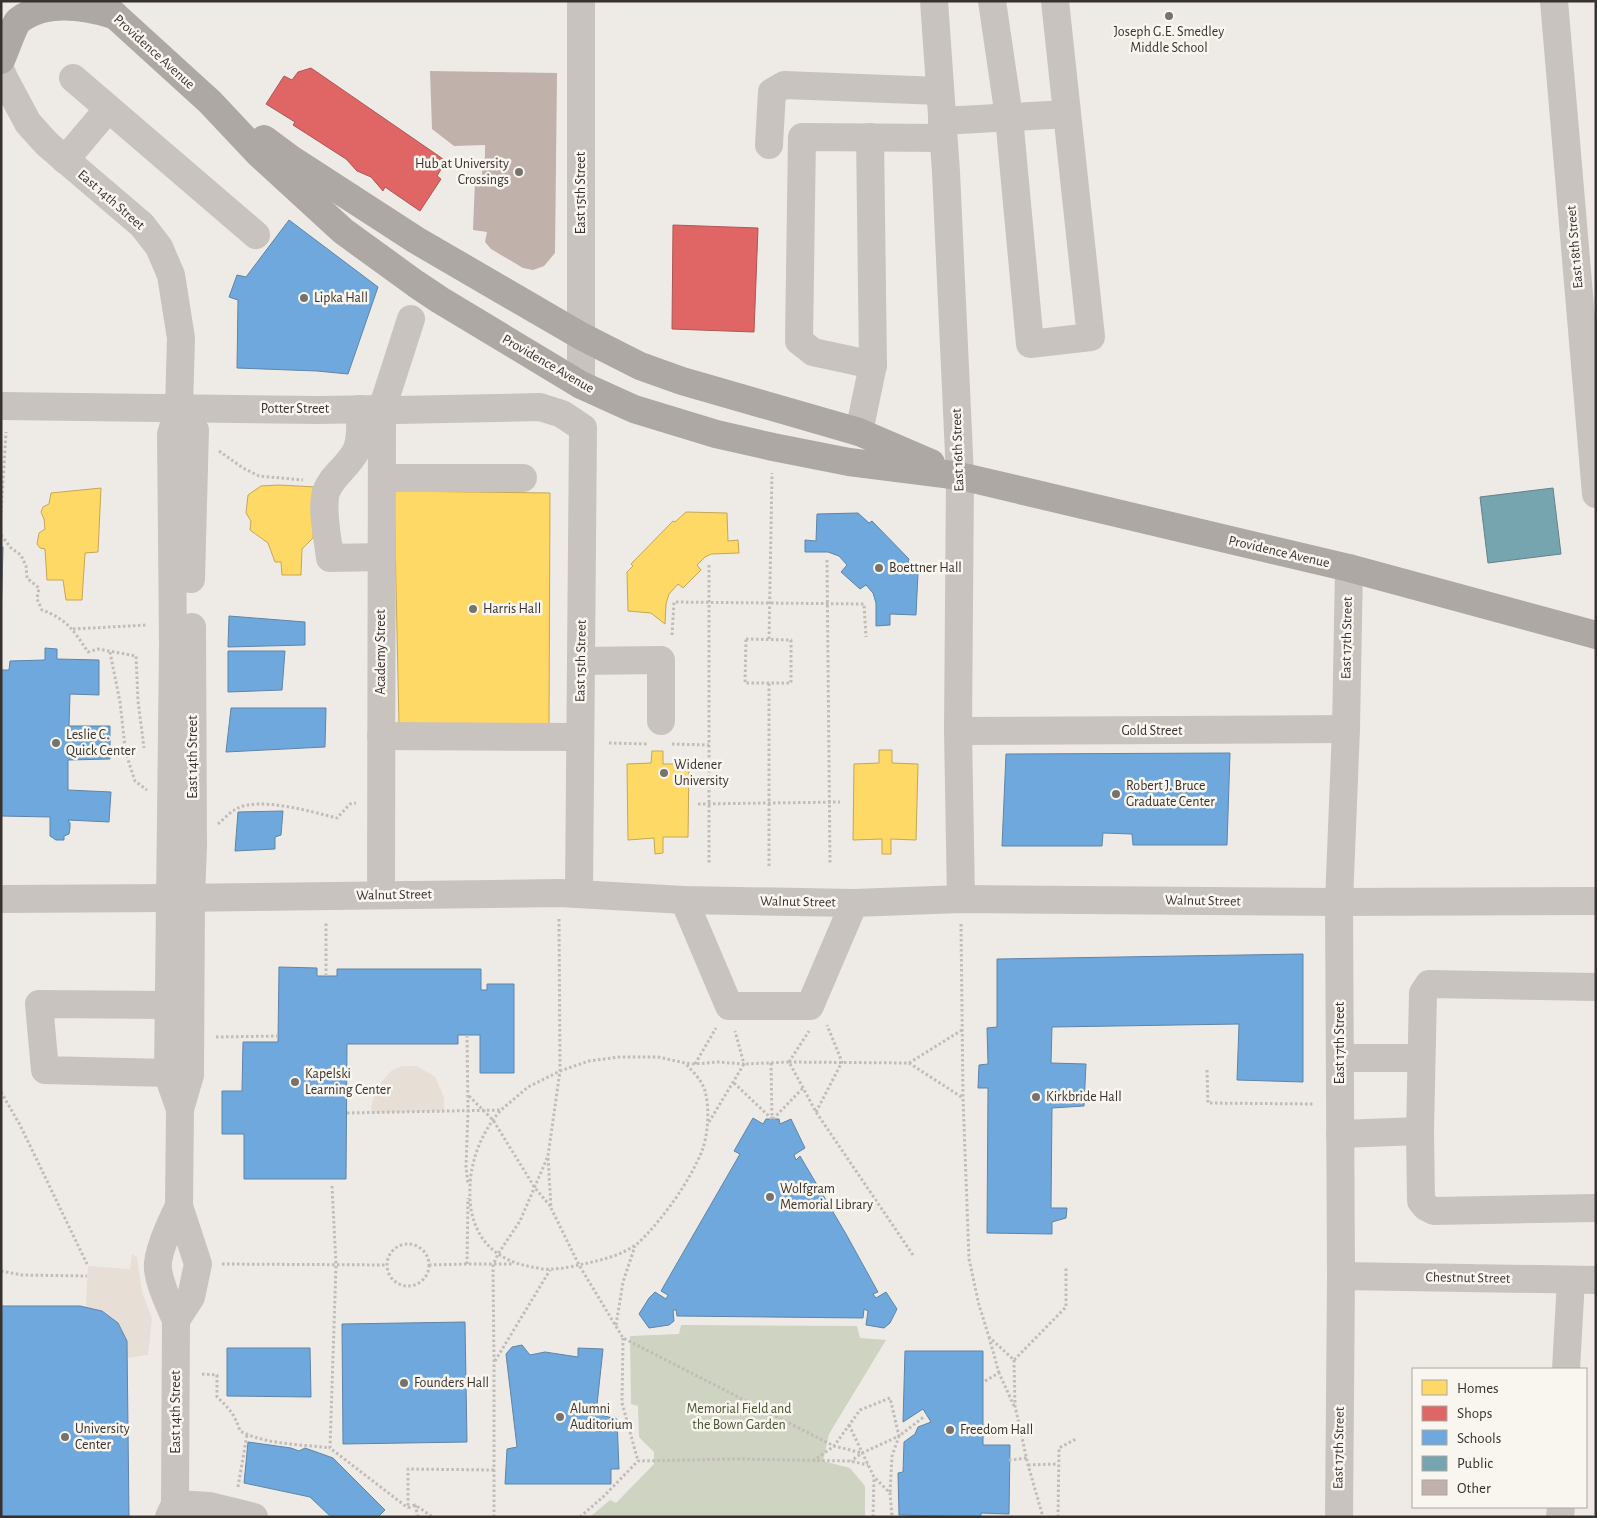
<svg xmlns="http://www.w3.org/2000/svg" width="1597" height="1518" viewBox="0 0 1597 1518" font-family="'Alegreya Sans',sans-serif">
	<rect width="100%" height="100%" fill="#eeebe6"/>
	<path fill="#cfd3c2" d="M681,1325L857,1326L860,1338L886,1340L829,1434L823,1461L850,1468L865,1486V1517H590L610,1500L616,1503L654,1464V1452L639,1437L638,1406L631,1404L630,1336L679,1334Z"/>
	<g fill="#e7dfd5">
		<path d="M402,1066H417L435,1077L444,1097V1111L372,1113L371,1108L375,1090L391,1071Z"/>
		<path d="M132,1254L137,1257L142,1292L152,1318L148,1355L127,1358V1341L118,1323L102,1311L86,1307L88,1266L130,1269Z"/>
	</g>
	<g fill="#ffd966" stroke="#c4a755">
		<path d="M279,485L316,487L313,538L302,549L301,575H282L281,562H275L268,543L250,530L251,521L246,513L248,495L261,486Z"/>
		<path d="M101,488L98,552L85,553L82,600H66L63,580H47L45,549L40,548L37,544L39,533L45,529L44,519L41,512L43,507L49,504L51,493Z"/>
		<path d="M394,491L550,493L549,727L399,725Z"/>
		<path d="M686,512L727,513L728,541L738,540L739,553L711,554L705,557L697,565L701,570L683,588L678,584L669,594L666,604L665,624L651,613L628,611L627,572L633,566L631,564L673,521L675,522Z"/>
		<path d="M879,750H892V763L918,764L916,840L891,839V854H882V839L853,840L854,764L879,763Z"/>
		<path d="M652,751H663V764H689L688,837H663V853L655,854L654,838L628,840L627,764L651,763Z"/>
	</g>
	<g fill="#e06666" stroke="#ae5655">
		<path d="M311,68L446,161L437,176L441,179L420,211L385,187L383,191L371,177L357,171L346,159L293,125L295,122L266,104L284,76L292,80L298,72Z"/>
		<path d="M673,225L758,228L754,332L672,329Z"/>
	</g>
	<g fill="#6fa8dc" stroke="#5f84a8">
		<path d="M289,220L378,287L348,374L317,371L237,368L238,300L229,297L237,275L246,277Z"/>
		<path d="M858,513L869,523L872,521L909,559L908,562L918,573L916,615L890,614V625L876,626V603L873,593L866,585L860,589L841,572L847,565L839,556L828,552H805V540L816,541L817,514Z"/>
		<path d="M1,547H3L1,624Z"/>
		<path d="M229,616L305,622V645L228,647Z"/>
		<path d="M45,648L57,649V659L99,660V695L70,694L69,726H110V759L68,760V790L111,792L109,822L68,820L70,823V828L69,834L64,836V840H56L50,836V817L1,816V670H9L10,661L45,660Z"/>
		<path d="M228,651H285L282,690L228,692Z"/>
		<path d="M231,708H326L325,747L226,752Z"/>
		<path d="M1230,753L1227,845H1133L1132,834L1103,833L1102,846H1002L1006,754Z"/>
		<path d="M283,811L281,835L275,837V849L235,851L238,812Z"/>
		<path d="M1303,954V1082L1237,1080L1239,1024L1052,1027L1051,1063L1086,1064L1084,1106L1052,1108L1051,1208H1067L1066,1218L1052,1222V1234L987,1233L988,1088H978L979,1065L988,1064L987,1028L997,1027V959Z"/>
		<path d="M279,967L317,968V976H337V969H481V990H487V984H514V1073H480V1035H458V1044H347L346,1179H244V1134H222V1091H242L243,1042H278Z"/>
		<path d="M753,1118L763,1124L766,1119H779L780,1124L791,1119L805,1148L794,1155L796,1160L800,1156L846,1234L878,1292L873,1294L876,1298L886,1292L897,1309L890,1323L884,1328L866,1325L868,1311L864,1309L863,1318L677,1316L676,1310H673L674,1321L669,1325L649,1328L639,1314L649,1298L655,1292L666,1299L668,1295L661,1291L740,1154L734,1151Z"/>
		<path d="M1,1306H80L102,1311L118,1323L127,1341L129,1517H1Z"/>
		<path d="M465,1322L467,1442L343,1444L342,1324Z"/>
		<path d="M522,1345L530,1355L545,1352L578,1357V1348L603,1349L596,1414L617,1419L619,1469H611V1484H505L507,1449L517,1447L506,1354L512,1347Z"/>
		<path d="M227,1348H310L311,1397L227,1396Z"/>
		<path d="M905,1351H983V1445H1010L1009,1514L981,1513V1517L899,1515L898,1473L903,1472L904,1442L915,1434L918,1427L931,1422L923,1409L903,1422Z"/>
		<path d="M248,1442L291,1448L299,1451L305,1448L333,1458L385,1510L378,1517H331L310,1497L244,1483Z"/>
	</g>
	<path fill="#76a5af" stroke="#648288" d="M1553,488L1561,554L1488,563L1480,497Z"/>
	<path fill="#c0b1aa" d="M430,71L557,73L555,253L544,266L533,270L523,268L491,249L485,242L487,232L473,230L475,180L482,181V164L485,157V145L454,146L432,129Z"/>
	<g fill="none" stroke-linecap="round" stroke-linejoin="round">
		<g stroke="#c1bcb7" stroke-width="3" stroke-dasharray="2.5 2.5" stroke-linecap="butt">
			<path d="M219,451L243,468L259,476L303,480"/>
			<path d="M1,513L6,432"/>
			<path d="M1,535L11,548L21,555L26,566L27,578L39,588L37,599L42,610C67,619 74,631 88,652L98,649L136,656L138,701L144,748"/>
			<path d="M827,560L830,865"/>
			<path d="M709,565V865"/>
			<path d="M73,629L147,625"/>
			<path d="M672,635L674,602L864,604L866,637"/>
			<path d="M746,639L791,640V683H745Z"/>
			<path d="M769,639L772,473"/>
			<path d="M110,652L120,702L125,747L129,763L135,781L147,790"/>
			<path d="M609,743L649,744"/>
			<path d="M672,744L709,745"/>
			<path d="M698,804L840,802"/>
			<path d="M218,824C224,819 230,812 236,809C258,796 313,812 337,818L350,804L356,803"/>
			<path d="M769,866V683"/>
			<path d="M559,919L560,1071L548,1156L551,1208L579,1265L623,1338L834,1446L862,1453"/>
			<path d="M961,924L963,1098L969,1259L979,1305L989,1337L1014,1360L1066,1307V1267"/>
			<path d="M326,976V921"/>
			<path d="M467,1035L468,1111L466,1167L468,1184"/>
			<path d="M216,1037L278,1036"/>
			<path d="M789,1062L909,1063L963,1098"/>
			<path d="M789,1062L809,1031"/>
			<path d="M771,1063L772,1119"/>
			<path d="M909,1063L962,1030"/>
			<path d="M695,1064L716,1028"/>
			<path d="M1207,1070L1208,1103L1314,1104"/>
			<path d="M734,1083L772,1119"/>
			<path d="M1,1092L20,1125L88,1266"/>
			<path d="M469,1096L493,1120L535,1188L551,1207"/>
			<path d="M500,1111C477,1138 466,1173 471,1209C477,1243 499,1261 532,1267C538,1268 545,1270 551,1269C562,1269 574,1266 584,1264C601,1260 619,1256 634,1246C639,1243 644,1237 648,1233C669,1210 690,1180 702,1151C708,1134 710,1109 705,1091C702,1080 693,1072 686,1064"/>
			<path d="M816,1112L842,1062L827,1025"/>
			<path d="M347,1113L501,1110L528,1087L560,1071L589,1061L619,1057H658L685,1063L695,1064L718,1062L744,1064L735,1031"/>
			<path d="M773,1119L803,1088"/>
			<path d="M709,1122L744,1064L789,1062L816,1112L913,1255"/>
			<path d="M332,1186L336,1265L330,1448L408,1508"/>
			<circle cx="408" cy="1265" r="21"/>
			<path d="M222,1264L387,1265"/>
			<path d="M467,1264L468,1198"/>
			<path d="M429,1265L467,1264H514"/>
			<path d="M1,1271L22,1275L87,1276"/>
			<path d="M616,1325L623,1282L635,1246"/>
			<path d="M989,1337L999,1373"/>
			<path d="M623,1338L622,1403L638,1461"/>
			<path d="M1014,1360L1015,1406L1028,1465L1043,1517"/>
			<path d="M495,1361L550,1270"/>
			<path d="M202,1374L217,1375V1397C229,1408 235,1415 240,1431C267,1445 300,1444 330,1448"/>
			<path d="M985,1381L999,1373L1014,1406"/>
			<path d="M849,1425L874,1477L890,1493L892,1517"/>
			<path d="M1009,1460L1027,1458"/>
			<path d="M813,1461L834,1446L860,1410L890,1398L899,1436L862,1453L851,1461"/>
			<path d="M1028,1465L1058,1464"/>
			<path d="M238,1487L247,1435"/>
			<path d="M890,1492L892,1456L899,1436L925,1416"/>
			<path d="M415,1505L408,1508V1469L494,1470"/>
			<path d="M418,1517L415,1505L433,1517"/>
			<path d="M494,1517V1363L493,1265L498,1254L520,1221L548,1156"/>
			<path d="M580,1517L603,1497L638,1461L738,1459L850,1461L868,1465"/>
			<path d="M873,1517L874,1477"/>
			<path d="M1058,1517L1059,1448L1076,1439"/>
		</g>
		<g stroke="#c8c3be" stroke-width="28">
			<path d="M581,1V385"/>
			<path d="M934,1L946,172L960,476L958,731L961,899"/>
			<path d="M992,1L1009,117L1030,344L1091,337L1055,1"/>
			<path d="M1554,1L1596,494"/>
			<path d="M1,71L4,78L28,123L47,144L142,225L159,247L171,275L181,338L179,408L171,434L173,643L168,1075L180,1109"/>
			<path d="M73,78L256,235"/>
			<path d="M942,121L1067,114"/>
			<path d="M769,145L772,92L784,85L940,91"/>
			<path d="M65,160L108,109"/>
			<path d="M873,365L813,352L799,341L802,137L943,138"/>
			<path d="M1,406L318,410L382,409L397,410L540,407L562,414L583,428L579,894"/>
			<path d="M179,408L195,430L191,579"/>
			<path d="M360,409C360,422 362,439 356,451C348,467 332,475 326,492C321,510 328,539 330,558L382,557"/>
			<path d="M859,432L873,365L870,137"/>
			<path d="M382,478H523"/>
			<path d="M581,661L661,660V721"/>
			<path d="M958,731L1346,729"/>
			<path d="M381,736L580,737"/>
			<path d="M381,895L382,409L411,319"/>
			<path d="M1,899L170,898L559,893L684,900L854,903L961,899L1339,902L1596,901"/>
			<path d="M684,900L729,1006H810L854,903"/>
			<path d="M1596,987L1429,984L1423,993L1420,1131L1421,1201L1426,1207L1434,1211L1596,1208"/>
			<path d="M1340,1058H1421"/>
			<path d="M168,1073L45,1070L39,1004L169,1005"/>
			<path d="M1340,1134L1420,1131"/>
			<path d="M1341,1276L1596,1280"/>
			<path d="M176,1320L191,1297L198,1264L179,1206L180,1109L190,1075L191,898L193,846L192,627"/>
			<path d="M1566,1369L1571,1280"/>
			<path d="M175,1504L210,1506L254,1517"/>
			<path d="M169,1517L175,1504L176,1320C169,1304 160,1286 158,1269C156,1254 172,1220 179,1206"/>
			<path d="M1339,1517L1341,1276L1339,902L1346,729L1349,568"/>
			<path d="M1560,1517L1561,1507"/>
		</g>
		<g stroke="#ada8a3" stroke-width="28">
			<path d="M99,1L210,102L258,153L343,231L416,284L440,300L581,385L634,409L716,434L773,447L849,462L960,476L1349,568L1596,635"/>
			<path d="M1,60C6,50 12,29 18,21C44,0 81,5 114,15"/>
			<path d="M264,139L291,159L416,240L581,336L640,366L682,381L859,432L931,463"/>
		</g>
	</g>
	<g fill="#78726e" stroke="#f9f5ef" stroke-width="2">
		<circle cx="1169" cy="16" r="5"/>
		<circle cx="519" cy="172" r="5"/>
		<circle cx="304" cy="298" r="5"/>
		<circle cx="879" cy="568" r="5"/>
		<circle cx="473" cy="609" r="5"/>
		<circle cx="56" cy="743" r="5"/>
		<circle cx="664" cy="773" r="5"/>
		<circle cx="1116" cy="794" r="5"/>
		<circle cx="295" cy="1082" r="5"/>
		<circle cx="1036" cy="1097" r="5"/>
		<circle cx="770" cy="1197" r="5"/>
		<circle cx="404" cy="1383" r="5"/>
		<circle cx="560" cy="1417" r="5"/>
		<circle cx="950" cy="1430" r="5"/>
		<circle cx="65" cy="1437" r="5"/>
	</g>
	<g text-anchor="middle" dominant-baseline="central" stroke-width="5" stroke-linejoin="round" paint-order="stroke">
		<g font-size="14" fill="#39312d" stroke="#f9f5ef" text-anchor="start">
			<text x="1169" y="32" text-anchor="middle">Joseph G.E. Smedley<tspan x="1169" dy="16">Middle School</tspan></text>
			<text x="509" y="164" text-anchor="end">Hub at University<tspan x="509" dy="16">Crossings</tspan></text>
			<text x="314" y="298">Lipka Hall</text>
			<text x="889" y="568">Boettner Hall</text>
			<text x="483" y="609">Harris Hall</text>
			<text x="66" y="735">Leslie C.<tspan x="66" dy="16">Quick Center</tspan></text>
			<text x="674" y="765">Widener<tspan x="674" dy="16">University</tspan></text>
			<text x="1126" y="786">Robert J. Bruce<tspan x="1126" dy="16">Graduate Center</tspan></text>
			<text x="305" y="1074">Kapelski<tspan x="305" dy="16">Learning Center</tspan></text>
			<text x="1046" y="1097">Kirkbride Hall</text>
			<text x="780" y="1189">Wolfgram<tspan x="780" dy="16">Memorial Library</tspan></text>
			<text x="414" y="1383">Founders Hall</text>
			<text x="570" y="1409">Alumni<tspan x="570" dy="16">Auditorium</tspan></text>
			<text x="75" y="1429">University<tspan x="75" dy="16">Center</tspan></text>
			<text x="960" y="1430">Freedom Hall</text>
		</g>
		<g font-size="14" fill="#39312d" stroke="#f9f5ef">
			<text transform="translate(154 52) rotate(42)">Providence Avenue</text>
			<text transform="translate(581 193) rotate(-90)">East 15th Street</text>
			<text transform="translate(111 200) rotate(41)">East 14th Street</text>
			<text transform="translate(1575 247) rotate(-95)">East 18th Street</text>
			<text transform="translate(548 364) rotate(30)">Providence Avenue</text>
			<text x="295" y="409">Potter Street</text>
			<text transform="translate(958 450) rotate(-92)">East 16th Street</text>
			<text transform="translate(1279 552) rotate(13)">Providence Avenue</text>
			<text transform="translate(1347 638) rotate(-89)">East 17th Street</text>
			<text transform="translate(381 652) rotate(-90)">Academy Street</text>
			<text transform="translate(581 661) rotate(-89)">East 15th Street</text>
			<text x="1152" y="731">Gold Street</text>
			<text transform="translate(193 757) rotate(-90)">East 14th Street</text>
			<text transform="translate(394 895) rotate(-1)">Walnut Street</text>
			<text transform="translate(1203 901) rotate(1)">Walnut Street</text>
			<text transform="translate(798 902) rotate(1)">Walnut Street</text>
			<text transform="translate(1340 1043) rotate(-90)">East 17th Street</text>
			<text transform="translate(1468 1278) rotate(1)">Chestnut Street</text>
			<text transform="translate(176 1412) rotate(-90)">East 14th Street</text>
			<text transform="translate(1339 1448) rotate(-89)">East 17th Street</text>
		</g>
		<g font-size="14" fill="#475433" stroke="#f9f5ef">
			<text x="739" y="1409">Memorial Field and<tspan x="739" dy="16">the Bown Garden</tspan></text>
		</g>
	</g>
	<rect width="1597" height="1518" fill="none" stroke="#39312d" stroke-width="5"/>
	<rect x="1412" y="1368" width="175" height="140" fill="#f9f5ef" stroke="#aca7a1"/>
	<rect x="1422" y="1380" width="25" height="15" fill="#ffd966" stroke="#aca7a1"/>
	<text x="1457" y="1393" font-size="15" fill="#39312d">Homes</text>
	<rect x="1422" y="1406" width="25" height="15" fill="#e06666" stroke="#aca7a1"/>
	<text x="1457" y="1418" font-size="15" fill="#39312d">Shops</text>
	<rect x="1422" y="1430" width="25" height="15" fill="#6fa8dc" stroke="#aca7a1"/>
	<text x="1457" y="1443" font-size="15" fill="#39312d">Schools</text>
	<rect x="1422" y="1456" width="25" height="15" fill="#76a5af" stroke="#aca7a1"/>
	<text x="1457" y="1468" font-size="15" fill="#39312d">Public</text>
	<rect x="1422" y="1480" width="25" height="15" fill="#c0b1aa" stroke="#aca7a1"/>
	<text x="1457" y="1493" font-size="15" fill="#39312d">Other</text>
</svg>
